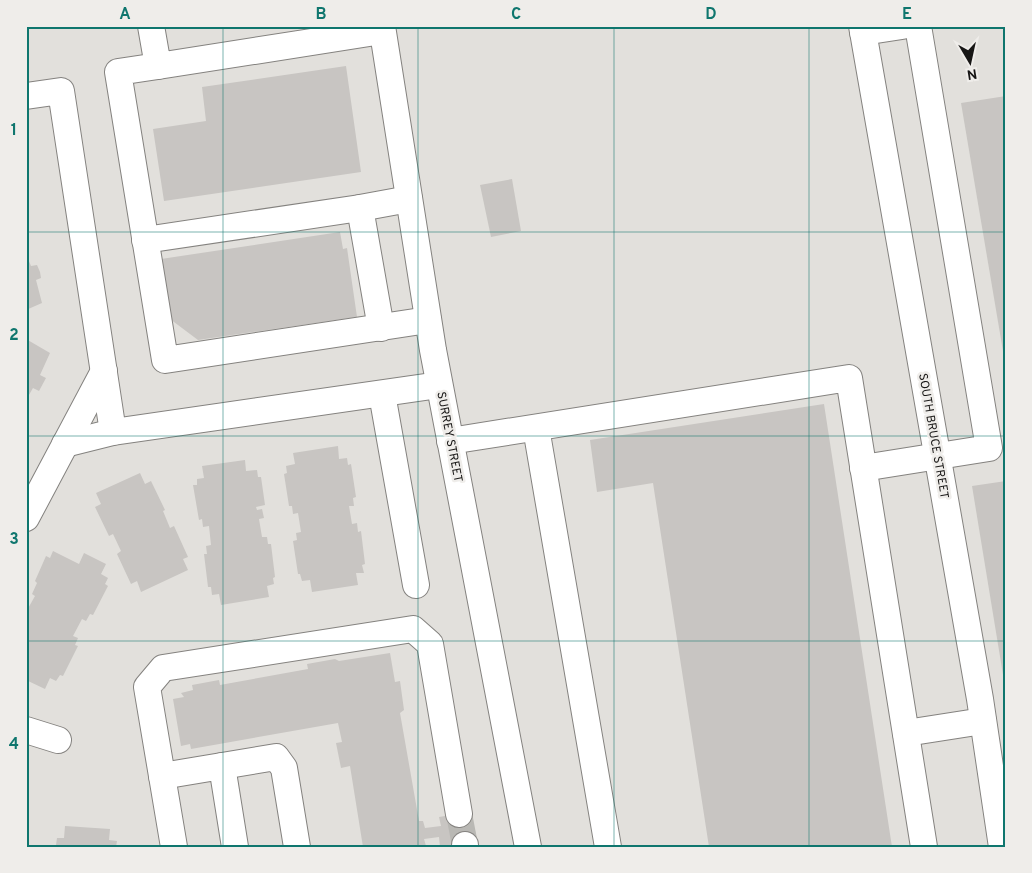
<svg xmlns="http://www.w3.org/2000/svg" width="1032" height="873" viewBox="0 0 1032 873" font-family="Overpass,sans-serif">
	<rect width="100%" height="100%" fill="#e2e0dc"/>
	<g fill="#c8c5c2">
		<path d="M346,66L361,172L164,201L153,129L206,121L202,87Z"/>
		<path d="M1006,96V363H1005L961,103Z"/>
		<path d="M512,179L521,231L491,237L480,185Z"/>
		<path d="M340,232L343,249L347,248L357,317L198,340L170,319L161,259Z"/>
		<path d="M26,254L31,266L37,265L40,272L41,278L36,280L42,303L26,310Z"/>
		<path d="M26,339L50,353L40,375L46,378L39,391L33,388L26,400Z"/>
		<path d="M824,404L892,847H709L653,483L597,492L590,440Z"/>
		<path d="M338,446L339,459L347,458L348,465L351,464L356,497L353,498L354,506H349L352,524L357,523L358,532L361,531L365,564L362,565L364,573H356L358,585L312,592L310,580L302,581L300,574H298L293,541L297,540L296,533L301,532L298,513L293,514L292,506H289L284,474L287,473L286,466L295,464L293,453Z"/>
		<path d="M245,460L246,471L257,470L258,477H261L265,505L256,507L257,510L262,509L264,518L259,519L262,537H267L268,544H271L275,577L273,578L274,584L267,586L269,597L221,605L219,594L212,595L211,587H208L204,554H207L206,546L211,545L209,526L203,527L202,519L199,520L193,485H197V479L204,478L202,466Z"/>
		<path d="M140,473L145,484L151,481L165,510L163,511L170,528L174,526L188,557L183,559L188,570L141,592L137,581L131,584L117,554L121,551L113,534L109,536L95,507L101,504L96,493Z"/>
		<path d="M1006,481V687H1005L972,486Z"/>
		<path d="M53,551L79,564L84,553L106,564L101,574L108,578L105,584L108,586L93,615L90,614L86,621L82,619L73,636L78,638L75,645L78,646L63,676L60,675L56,681L50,678L45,689L26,680V612L35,596L32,594L37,583L35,581L46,556L50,558Z"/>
		<path d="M390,653L395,682L400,681L404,710L400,713L419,821H423L425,828L441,826L439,817L469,812L475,843L440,847L439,837L424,839L426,846L422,847H363L350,766L341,768L336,743L342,742L338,723L191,749L190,744L181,746L173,699L184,697L181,693L193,690L192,685L219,680L220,685L308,669L307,664L335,659L339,661Z"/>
		<path d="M65,826L110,829L109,840L117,841L116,847H53L56,845L57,838H64Z"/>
	</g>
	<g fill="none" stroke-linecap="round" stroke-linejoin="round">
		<path stroke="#b9b8b4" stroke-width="26" stroke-dasharray="26 13" stroke-linecap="butt" d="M459,814L465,845"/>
		<g stroke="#84827f" stroke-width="28">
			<g id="minor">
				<path d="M151,26L158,66L382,31"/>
				<path d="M382,26L433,350L528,847"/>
				<path d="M862,26L980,699L1002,847"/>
				<path d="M863,32L902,26"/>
				<path d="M158,66L118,72L165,360L428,320"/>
				<path d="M26,96L61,91L113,432"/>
				<path d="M145,240L360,208"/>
				<path d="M381,328L360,208L409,199"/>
				<path d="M382,394L416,585"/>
				<path d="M536,428L608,847"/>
				<path d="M450,441L849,378L924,847"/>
				<path d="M65,444L113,432L439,385"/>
				<path d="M863,468L989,448L918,26"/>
				<path d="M26,518L104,371"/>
				<path d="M26,730L58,740"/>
				<path d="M906,733L983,721"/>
				<path d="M222,766L276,757L284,768L297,847"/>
				<path d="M162,776L222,766L235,847"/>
				<path d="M465,845V847"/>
				<path d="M174,847L147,687L163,668L413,629L430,644L459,814"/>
			</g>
		</g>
		<use href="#minor" stroke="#fff" stroke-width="26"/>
	</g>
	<path fill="none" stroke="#0f766e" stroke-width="1" stroke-opacity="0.55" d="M223,26V847M418,26V847M614,26V847M809,26V847M26,232H1006M26,436H1006M26,641H1006"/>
	<g text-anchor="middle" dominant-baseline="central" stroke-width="5" stroke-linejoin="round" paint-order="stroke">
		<g font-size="12" fill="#171615" stroke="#efedea">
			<text transform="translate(933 436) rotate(80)">SOUTH BRUCE STREET</text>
			<text transform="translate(449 437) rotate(79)">SURREY STREET</text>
		</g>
	</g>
	<rect width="1032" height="873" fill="none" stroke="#efedea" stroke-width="55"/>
	<g transform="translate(970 62) rotate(171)" stroke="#efedea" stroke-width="4" paint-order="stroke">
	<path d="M0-4L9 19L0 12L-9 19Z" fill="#171615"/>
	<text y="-8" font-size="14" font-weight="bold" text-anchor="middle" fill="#171615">N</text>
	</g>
	<rect x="28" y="28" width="976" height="818" fill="none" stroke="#0f766e" stroke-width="2"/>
	<g font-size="16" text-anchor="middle" font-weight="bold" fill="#0f766e">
		<text x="125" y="19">A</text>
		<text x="321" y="19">B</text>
		<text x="516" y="19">C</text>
		<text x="711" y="19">D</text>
		<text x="907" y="19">E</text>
		<text x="14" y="135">1</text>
		<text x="14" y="340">2</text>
		<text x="14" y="544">3</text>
		<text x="14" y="749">4</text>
	</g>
</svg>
